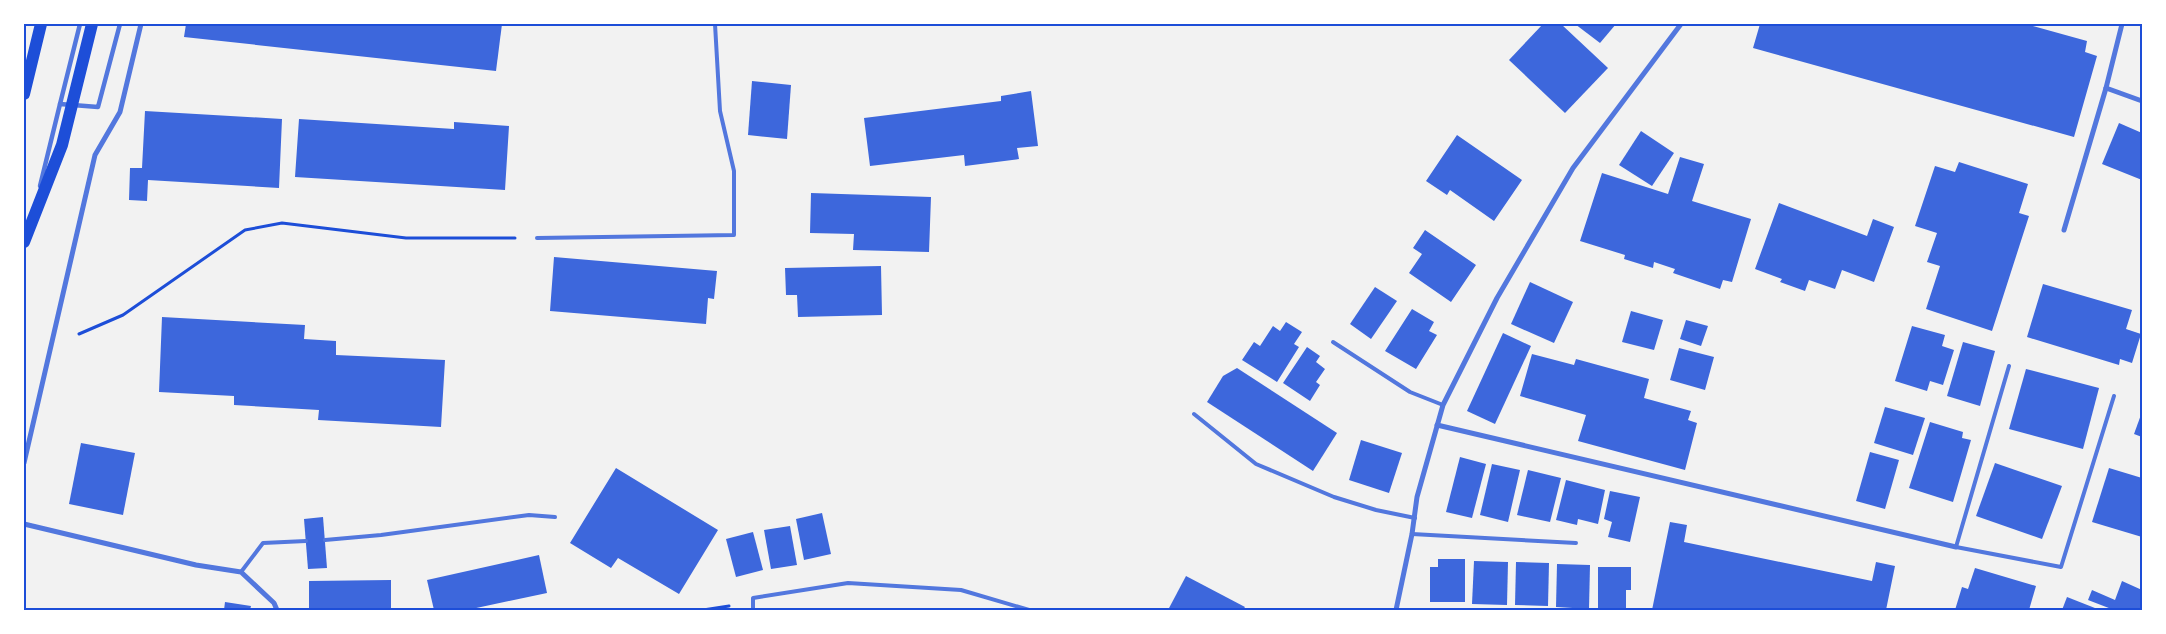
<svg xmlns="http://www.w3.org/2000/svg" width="2166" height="634" viewBox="0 0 2166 634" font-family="Mulish,sans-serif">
	<rect width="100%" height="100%" fill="#f2f2f2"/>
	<g fill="#3d67dc">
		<path d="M186,24H502L496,71L184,37Z"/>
		<path d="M1543,24H1561L1608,68L1565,113L1509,60Z"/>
		<path d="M1575,24H1616L1600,43Z"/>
		<path d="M1760,24H2026L2087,41L2085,52L2097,56L2074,137L1753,48Z"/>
		<path d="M752,81L791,85L787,139L748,135Z"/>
		<path d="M1031,91L1038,146L1017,148L1019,159L965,166L964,155L870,166L864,118L1001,101V96Z"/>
		<path d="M145,111L282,119L279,188L148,180L147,201L129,200L130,168H142Z"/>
		<path d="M299,119L454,129V122L509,126L505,190L295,177Z"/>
		<path d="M2119,123L2142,133V180L2102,164Z"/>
		<path d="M1641,131L1674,153L1652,186L1619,165Z"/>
		<path d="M1457,135L1522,180L1494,221L1450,190L1447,195L1426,181Z"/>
		<path d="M1680,157L1704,164L1692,201L1751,219L1732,282L1723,280L1720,289L1673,273L1675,269L1654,262L1653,268L1624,259L1625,255L1580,241L1602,173L1668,194Z"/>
		<path d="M1959,162L2028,184L2019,213L2029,216L1992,331L1926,309L1940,266L1927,262L1937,233L1915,226L1935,166L1955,172Z"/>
		<path d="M811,193L931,197L929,252L853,250L854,234L810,233Z"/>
		<path d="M1779,203L1867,236L1873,219L1894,227L1874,282L1842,270L1835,289L1809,280L1805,291L1780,282L1782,279L1755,269Z"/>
		<path d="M1425,230L1476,265L1451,302L1409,273L1422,254L1413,248Z"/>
		<path d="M554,257L717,271L714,299L708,298L706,324L550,311Z"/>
		<path d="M881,266L882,315L798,317L797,295H786L785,268Z"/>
		<path d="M1530,282L1573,302L1554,343L1511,324Z"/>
		<path d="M2043,284L2132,310L2126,329L2141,334L2132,363L2120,359L2119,365L2027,337Z"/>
		<path d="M1375,287L1397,301L1371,339L1350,324Z"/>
		<path d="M1412,309L1434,322L1429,331L1437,335L1416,369L1385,351Z"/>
		<path d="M1631,311L1663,320L1654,350L1622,342Z"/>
		<path d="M162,317L305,325L304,339L336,341V355L445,360L441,427L318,420L319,410L234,405V396L159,392Z"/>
		<path d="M1686,320L1708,326L1701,346L1680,339Z"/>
		<path d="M1286,322L1302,332L1294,344L1299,347L1277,382L1242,360L1254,342L1260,346L1273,326L1280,331Z"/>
		<path d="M1912,326L1945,335L1942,346L1954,350L1943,385L1930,381L1927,391L1895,381Z"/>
		<path d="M1503,333L1531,346L1495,424L1467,411Z"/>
		<path d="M1963,342L1995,351L1980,406L1947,396Z"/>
		<path d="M1307,347L1320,356L1316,362L1325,369L1316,382L1320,385L1310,401L1283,383Z"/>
		<path d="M1679,348L1714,357L1705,390L1670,380Z"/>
		<path d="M1532,354L1574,365L1576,359L1649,379L1644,398L1691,411L1688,420L1697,423L1685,470L1578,441L1586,415L1520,396Z"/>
		<path d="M1237,368L1337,433L1313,471L1207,402L1223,376Z"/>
		<path d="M2026,369L2099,388L2083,449L2009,429Z"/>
		<path d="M1885,407L1925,418L1913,455L1874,443Z"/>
		<path d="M2142,412V437L2134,434Z"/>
		<path d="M1930,422L1963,432L1962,438L1971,440L1953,502L1909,488Z"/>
		<path d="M1361,440L1402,453L1389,493L1349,480Z"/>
		<path d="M81,443L135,453L123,515L69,504Z"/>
		<path d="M1870,452L1899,460L1885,509L1856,501Z"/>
		<path d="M1460,457L1486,464L1472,518L1446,512Z"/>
		<path d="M1995,463L2062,486L2042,539L1976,516Z"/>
		<path d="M1492,464L1520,470L1508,522L1480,515Z"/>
		<path d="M616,468L718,530L679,594L618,558L611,568L570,543Z"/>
		<path d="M2109,468L2142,478V537L2092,522Z"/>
		<path d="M1528,470L1561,478L1550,522L1517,515Z"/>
		<path d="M1566,480L1605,490L1598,524L1578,519L1577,525L1556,520Z"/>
		<path d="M1610,491L1640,497L1630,542L1608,537L1612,522L1604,519Z"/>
		<path d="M822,513L831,554L804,560L796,519Z"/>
		<path d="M323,517L327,568L308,569L304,519Z"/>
		<path d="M1670,522L1687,525L1684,542L1872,581L1876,562L1895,566L1886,610H1652Z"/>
		<path d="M790,526L797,565L771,569L764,530Z"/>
		<path d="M753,532L763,570L736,577L726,539Z"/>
		<path d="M539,555L547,593L467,610H434L427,580Z"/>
		<path d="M1438,559H1465V602H1430V567H1438Z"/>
		<path d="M1474,561L1508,562L1507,605L1472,604Z"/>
		<path d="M1516,562L1549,563L1548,606L1515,605Z"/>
		<path d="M1557,564L1590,565L1589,609L1556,607Z"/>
		<path d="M1598,567H1631V590H1626V609H1598Z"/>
		<path d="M1975,568L2036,586L2029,610H1955L1962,587L1968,589Z"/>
		<path d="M1186,576L1245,607L1243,610H1168Z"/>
		<path d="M391,580V610H309V581Z"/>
		<path d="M2122,581L2142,590V610H2114L2088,600L2092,590L2115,600Z"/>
		<path d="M2067,597L2100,610H2062Z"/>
		<path d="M225,602L251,606L250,610H224Z"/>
	</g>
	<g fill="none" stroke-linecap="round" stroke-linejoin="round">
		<g stroke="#1d4ed8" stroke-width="3">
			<path d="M79,334L123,315L245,230L282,223L406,238H515"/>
			<path d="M703,610L729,606"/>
		</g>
		<g stroke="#5277de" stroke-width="4">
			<path d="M537,238L734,235V171L720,111L715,24"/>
			<path d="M1333,342L1410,392L1443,405"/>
			<path d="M2009,366L1956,547L2061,567L2114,396"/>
			<path d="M1194,414L1256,464L1334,497L1376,510L1415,518"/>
			<path d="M1412,534L1576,543"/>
			<path d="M325,540L381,535L529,515L555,517"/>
			<path d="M241,572L263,543L306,541"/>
			<path d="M753,610V598L848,583L961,590L1029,610"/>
		</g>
		<g stroke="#5277de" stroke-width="4.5">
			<path d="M60,104L80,24"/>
			<path d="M40,186L60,104L98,107L120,24"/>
		</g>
		<g stroke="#5277de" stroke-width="5">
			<path d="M2106,88L2142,101"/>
			<path d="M2064,230L2106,88L2122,24"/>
			<path d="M1437,425L1956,547"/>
			<path d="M24,463L95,155L120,112L141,24"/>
			<path d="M24,524L196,565L241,572L274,603L277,610"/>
			<path d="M1396,610L1412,534L1417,497L1443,405L1497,298L1573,168L1681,24"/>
		</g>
		<g stroke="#1d4ed8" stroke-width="12">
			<path d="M24,94L41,24"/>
			<path d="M24,242L62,145L92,24"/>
		</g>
	</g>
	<rect width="2166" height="634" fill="none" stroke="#ffffff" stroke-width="50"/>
	<rect x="25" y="25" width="2116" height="584" fill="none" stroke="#1d4ed8" stroke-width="2"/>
</svg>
